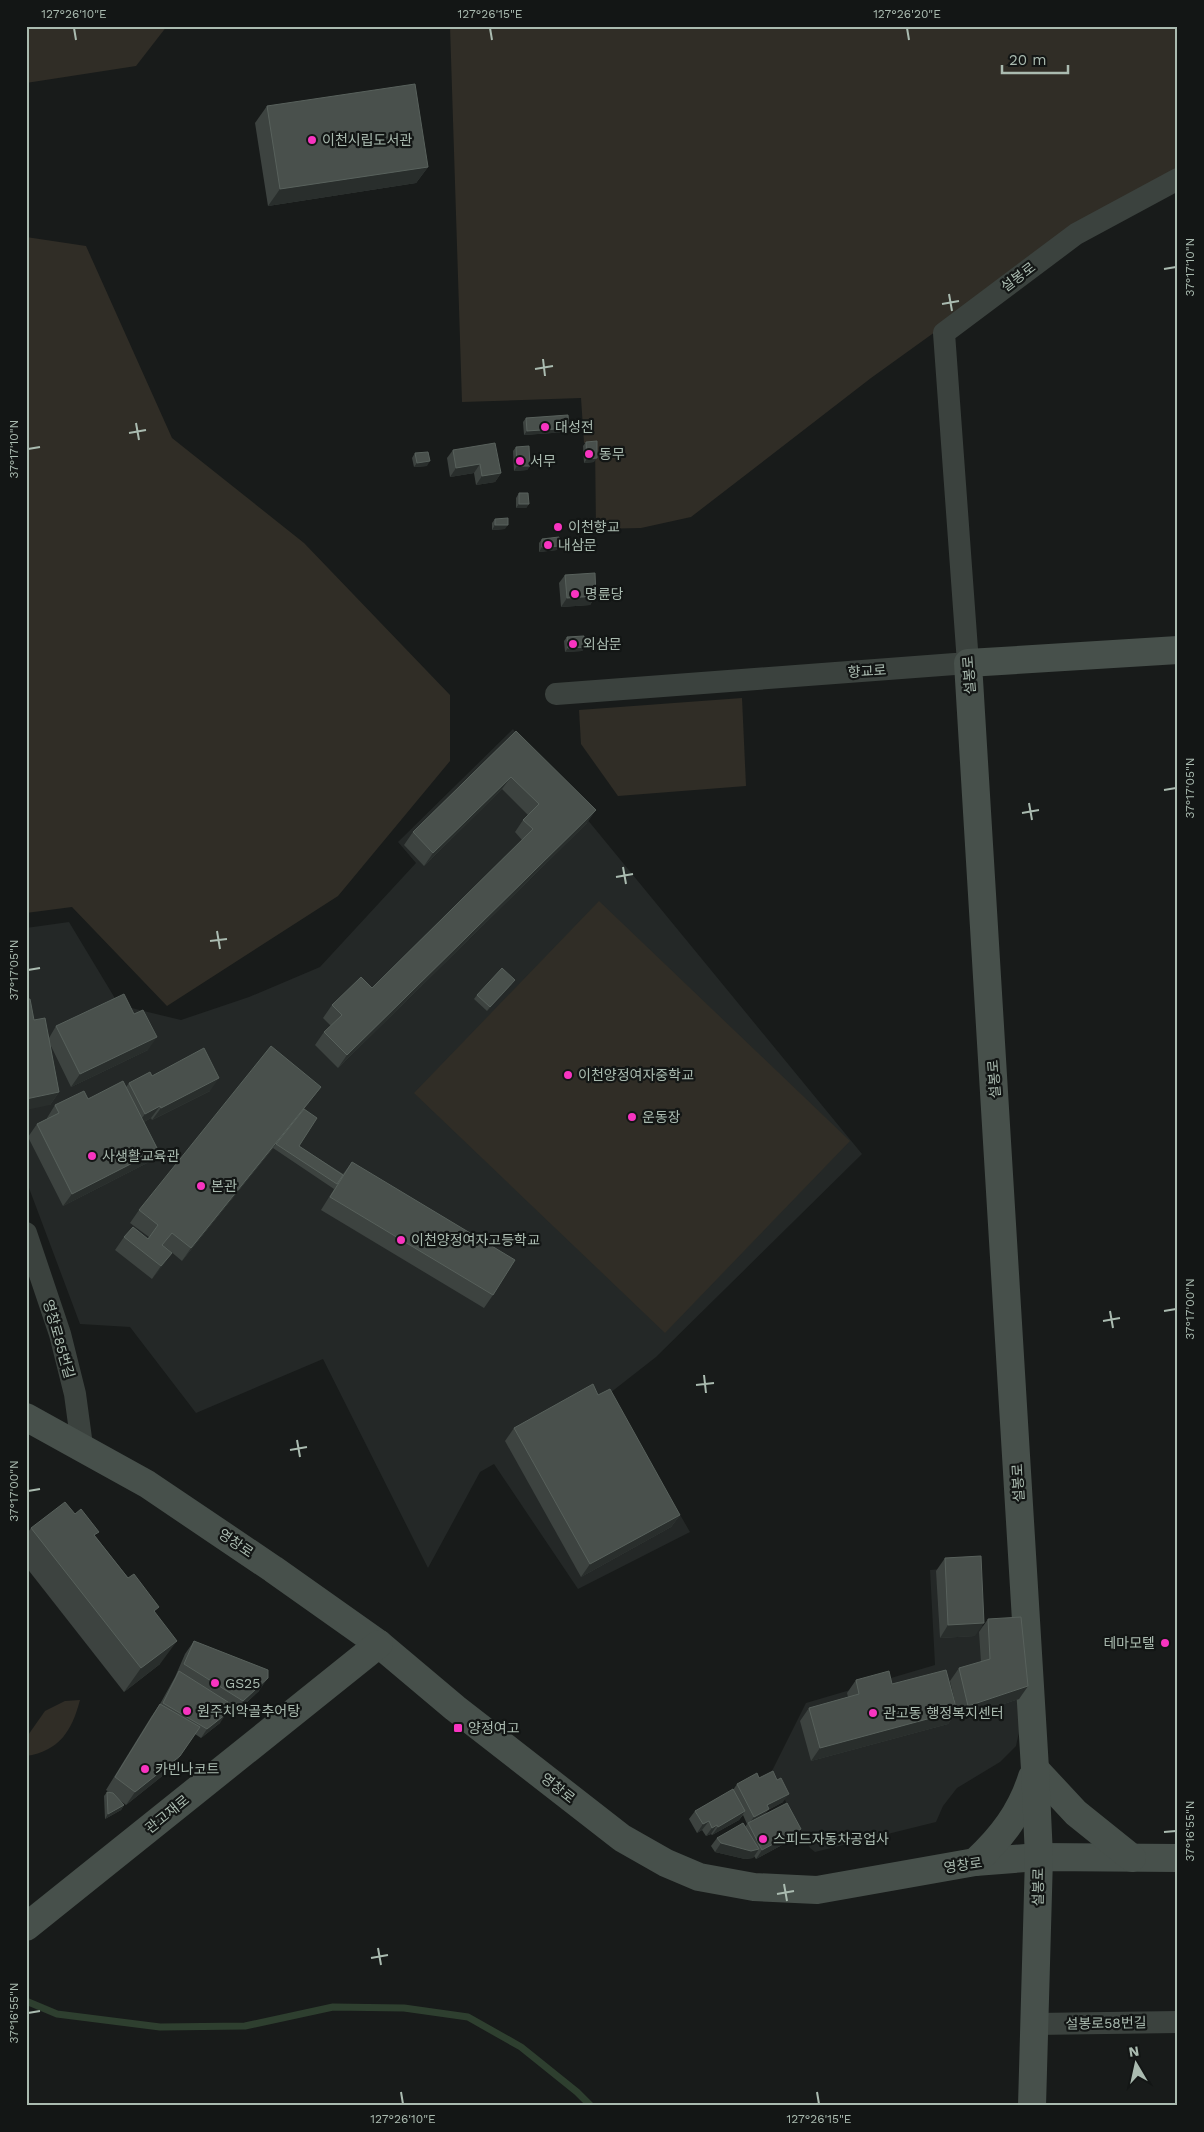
<svg xmlns="http://www.w3.org/2000/svg" width="1204" height="2132" viewBox="0 0 1204 2132" font-family="'Work Sans','Noto Sans KR',sans-serif">
	<rect width="100%" height="100%" fill="#181b1a"/>
	<g fill="#242827">
		<path d="M513,729L862,1154L656,1357L610,1393L690,1532L578,1589L494,1464L480,1472L428,1568L323,1359L196,1413L130,1327L80,1324L26,1180V928L69,922L119,1005L181,1020L249,997L320,967L416,863L398,842Z"/>
		<path d="M976,1566L980,1626L1018,1624L1024,1709L1016,1746L1000,1762L957,1788L943,1806L936,1822L815,1852L810,1848L771,1773L806,1703L935,1665L930,1570Z"/>
	</g>
	<g fill="#302d26">
		<path d="M26,26H167L136,66L26,83Z"/>
		<path d="M450,26H1178V185L1071,234L871,378L691,517L641,528L596,529L595,443H584L581,398L462,402Z"/>
		<path d="M26,237L86,246L172,438L304,543L450,695V761L338,896L167,1006L72,907L26,913Z"/>
		<path d="M742,698L746,786L618,796L581,744L579,710Z"/>
		<path d="M599,901L850,1141L665,1333L414,1093Z"/>
		<path d="M80,1700C72,1730 60,1751 26,1756V1738L45,1711L65,1701Z"/>
	</g>
	<g fill="none" stroke-linecap="round" stroke-linejoin="round">
		<path stroke="#2e3f2f" stroke-width="7" d="M26,2001L57,2014L160,2027L245,2026L333,2007L404,2008L468,2017L521,2047L577,2092L591,2106"/>
		<g stroke="#3b423e" stroke-width="22">
			<path d="M556,694L968,663L944,333L1076,234L1178,179"/>
			<path d="M26,1233L60,1334L75,1394L82,1446"/>
			<path d="M1035,2024L1178,2022"/>
		</g>
		<g stroke="#47504b" stroke-width="28">
			<path d="M26,1417L147,1484L273,1569L379,1644L455,1708L622,1838L666,1863L699,1877L754,1887L817,1890L975,1862L1039,1857L1178,1858"/>
			<path d="M1035,1769L1076,1813L1132,1858"/>
			<path d="M975,1862C1002,1837 1021,1812 1032,1777"/>
			<path d="M26,1927L379,1644"/>
			<path d="M1032,2106L1039,1857L1035,1769L968,663L1178,650"/>
		</g>
	</g>
	<g fill="#3d4340">
		<path d="M267,106L428,167L416,183L268,206L255,123Z"/>
		<path d="M526,418L566,432L524,435L523,422Z"/>
		<path d="M586,442L594,462L584,463L583,446Z"/>
		<path d="M516,447L530,466L527,470L514,471L513,451Z"/>
		<path d="M453,450L501,473L495,482L476,485L474,473L450,477L447,458Z"/>
		<path d="M415,453L427,466L414,467L412,458Z"/>
		<path d="M519,493L529,504L526,508H516V498Z"/>
		<path d="M495,519L505,529L492,530V523Z"/>
		<path d="M542,539L557,550L539,552V543Z"/>
		<path d="M565,575L596,596L590,605L561,607L559,583Z"/>
		<path d="M567,637L585,647L582,651L565,652L564,641Z"/>
		<path d="M516,731L587,823L338,1068L315,1045L324,1032L331,1026L323,1018L332,1005L372,988L522,840L515,832L523,820L528,815L502,789L424,866L404,845L413,832Z"/>
		<path d="M512,984L487,1011L474,999L477,995Z"/>
		<path d="M34,1020L49,1038L56,1026L148,1050L71,1087L50,1044L59,1092L50,1105Z"/>
		<path d="M152,1076L210,1091L152,1120L151,1118L144,1122L158,1150L149,1162L63,1206L28,1137L37,1124L47,1119V1118L55,1105L88,1099L126,1087L129,1083Z"/>
		<path d="M321,1087L304,1109L299,1146L343,1174L352,1162L493,1295L484,1308L321,1210L336,1186L334,1189L273,1148L274,1147L182,1261L163,1245L172,1253L152,1279L115,1250L124,1237L148,1239L149,1237L130,1223L139,1210Z"/>
		<path d="M598,1395L680,1515L671,1527L581,1577L505,1441L514,1428Z"/>
		<path d="M75,1514L96,1537L155,1612L160,1664L124,1692L26,1567V1535L31,1528Z"/>
		<path d="M945,1558L975,1636L940,1638L936,1571Z"/>
		<path d="M988,1619L1028,1686L1019,1699L959,1719L950,1681L959,1668L981,1662L979,1632Z"/>
		<path d="M194,1641L259,1691L234,1714L224,1708L223,1709L220,1723L201,1738L195,1734L171,1769L126,1805L118,1799L124,1805L121,1810L105,1819L104,1796L107,1792H109L106,1790L151,1717L160,1704L175,1677L185,1654Z"/>
		<path d="M856,1680L892,1684L957,1711L948,1724L811,1761L800,1721L809,1708L848,1697L847,1693Z"/>
		<path d="M759,1778L783,1802L768,1810L765,1814L801,1829L795,1838L756,1859L754,1856L753,1858L745,1859L715,1852L711,1846L717,1838L745,1827L747,1824L743,1815L739,1820L712,1835L711,1834L706,1836L702,1830L697,1833L689,1819L695,1811L733,1790L737,1784Z"/>
	</g>
	<g fill="#292e2c">
		<path d="M428,167L416,183L268,206L280,189Z"/>
		<path d="M569,428L566,432L524,435L527,431Z"/>
		<path d="M597,458L594,462L584,463L587,459Z"/>
		<path d="M430,461L427,466L414,467L417,463Z"/>
		<path d="M480,464L474,473L450,477L456,468Z"/>
		<path d="M517,466H530L527,470L514,471Z"/>
		<path d="M501,473L495,482L476,485L482,476Z"/>
		<path d="M519,504H529L526,508H516Z"/>
		<path d="M495,525H508L505,529L492,530Z"/>
		<path d="M560,546L557,550L539,552L542,547Z"/>
		<path d="M596,596L590,605L561,607L567,598Z"/>
		<path d="M585,647L582,651L565,652L568,648Z"/>
		<path d="M511,777L502,789L424,866L433,853Z"/>
		<path d="M596,810L587,823L338,1068L347,1055Z"/>
		<path d="M515,980L512,984L487,1011L490,1007Z"/>
		<path d="M157,1037L148,1050L71,1087L80,1074Z"/>
		<path d="M219,1078L210,1091L152,1120L161,1108Z"/>
		<path d="M321,1087L312,1099L182,1261L191,1248Z"/>
		<path d="M59,1092L50,1105L26,1110V1099Z"/>
		<path d="M160,1106L151,1118L136,1126L145,1114Z"/>
		<path d="M158,1150L149,1162L63,1206L72,1194Z"/>
		<path d="M172,1253L163,1266L152,1279L161,1266Z"/>
		<path d="M680,1515L671,1527L581,1577L590,1564Z"/>
		<path d="M984,1623L975,1636L940,1638L948,1625Z"/>
		<path d="M177,1641L160,1664L124,1692L141,1668Z"/>
		<path d="M268,1678L259,1691L234,1714L243,1701Z"/>
		<path d="M1028,1686L1019,1699L959,1719L968,1706Z"/>
		<path d="M957,1711L948,1724L811,1761L820,1748Z"/>
		<path d="M226,1714L220,1723L201,1738L207,1729Z"/>
		<path d="M180,1756L171,1769L126,1805L135,1792Z"/>
		<path d="M789,1794L783,1802L768,1810L763,1817L748,1825L754,1817L767,1805Z"/>
		<path d="M124,1805L121,1810L105,1819L108,1814Z"/>
		<path d="M745,1811L739,1820L712,1835L718,1827Z"/>
		<path d="M709,1821L702,1830L697,1833L703,1824Z"/>
		<path d="M717,1825L711,1834L706,1836L712,1828Z"/>
		<path d="M801,1829L795,1838L756,1859L762,1850Z"/>
		<path d="M721,1843L759,1849L753,1858L745,1859L715,1852Z"/>
	</g>
	<g fill="#49504c" stroke="#58615c">
		<path d="M415,84L428,167L280,189L267,106Z"/>
		<path d="M568,415L569,428L527,431L526,418Z"/>
		<path d="M597,441V458L587,459L586,442Z"/>
		<path d="M495,443L501,473L482,476L480,464L456,468L453,450Z"/>
		<path d="M529,446L530,466H517L516,447Z"/>
		<path d="M428,452L430,461L417,463L415,453Z"/>
		<path d="M519,493H528L529,504H519Z"/>
		<path d="M508,518V525H495V519Z"/>
		<path d="M559,537L560,546L542,547V539Z"/>
		<path d="M595,573L596,596L567,598L565,575Z"/>
		<path d="M584,636L585,647L568,648L567,637Z"/>
		<path d="M516,731L596,810L347,1055L324,1032L342,1015L332,1005L361,977L372,988L533,829L523,820L539,804L511,777L433,853L413,832Z"/>
		<path d="M502,968L515,980L490,1007L477,995Z"/>
		<path d="M124,994L134,1014L143,1010L157,1037L80,1074L56,1026Z"/>
		<path d="M26,999H30L34,1020L45,1018L59,1092L26,1099Z"/>
		<path d="M271,1046L321,1087L191,1248L172,1233L162,1245L172,1253L161,1266L124,1237L133,1227L148,1239L158,1225L139,1210Z"/>
		<path d="M204,1048L219,1078L161,1108L160,1106L145,1114L129,1083L150,1072L152,1076Z"/>
		<path d="M123,1081L158,1150L72,1194L37,1124L59,1113L55,1105L84,1091L88,1099Z"/>
		<path d="M304,1109L317,1118L299,1146L343,1175L337,1184L276,1144Z"/>
		<path d="M352,1162L515,1260L493,1295L330,1197Z"/>
		<path d="M593,1384L598,1395L610,1389L680,1515L590,1564L514,1428Z"/>
		<path d="M65,1502L75,1514L81,1509L99,1532L94,1535L128,1578L134,1574L159,1607L154,1611L177,1641L141,1668L31,1528Z"/>
		<path d="M981,1556L984,1623L948,1625L945,1558Z"/>
		<path d="M1021,1617L1028,1686L968,1706L959,1668L990,1659L988,1619Z"/>
		<path d="M194,1641L268,1670V1678L243,1701L184,1664Z"/>
		<path d="M946,1670L957,1711L820,1748L809,1708L859,1694L856,1680L889,1671L892,1684Z"/>
		<path d="M179,1671L228,1702L223,1709L226,1714L207,1729L163,1703Z"/>
		<path d="M160,1704L200,1727L180,1756L135,1792L115,1777Z"/>
		<path d="M773,1771L777,1780L781,1778L789,1794L767,1805L769,1809L754,1817L737,1784L757,1773L759,1778Z"/>
		<path d="M733,1789L745,1811L718,1827L717,1825L712,1828L709,1821L703,1824L695,1811Z"/>
		<path d="M107,1792L113,1793L124,1805L108,1814Z"/>
		<path d="M787,1803L801,1829L762,1850L748,1823Z"/>
		<path d="M743,1823L759,1849L751,1851L721,1843L717,1838Z"/>
	</g>
	<path fill="none" stroke="#aabbb0" stroke-width="2" d="M74,28L76,40M490,28L492,40M907,28L909,40M1164,269L1176,267M949,294L952,311M942,304L959,301M543,359L545,376M535,369L553,366M136,423L139,440M129,433L146,430M28,449L40,447M1164,790L1176,788M1029,803L1032,820M1022,813L1039,810M623,867L626,884M616,877L633,874M217,931L220,949M210,941L227,939M28,970L40,968M1110,1311L1113,1328M1164,1311L1176,1309M1103,1321L1120,1318M704,1375L706,1393M696,1385L714,1383M297,1440L300,1457M290,1450L307,1447M28,1491L40,1489M1164,1832L1176,1831M784,1884L787,1901M777,1894L794,1891M378,1948L381,1965M371,1958L388,1955M28,2013L40,2011M401,2092L403,2104M817,2092L819,2104"/>
	<g fill="#f834c0" stroke="#131615" stroke-width="2">
		<circle cx="312" cy="140" r="5"/>
		<circle cx="545" cy="427" r="5"/>
		<circle cx="589" cy="454" r="5"/>
		<circle cx="520" cy="461" r="5"/>
		<circle cx="558" cy="527" r="5"/>
		<circle cx="548" cy="545" r="5"/>
		<circle cx="575" cy="594" r="5"/>
		<circle cx="573" cy="644" r="5"/>
		<circle cx="568" cy="1075" r="5"/>
		<circle cx="632" cy="1117" r="5"/>
		<circle cx="92" cy="1156" r="5"/>
		<circle cx="201" cy="1186" r="5"/>
		<circle cx="401" cy="1240" r="5"/>
		<circle cx="1165" cy="1643" r="5"/>
		<circle cx="215" cy="1683" r="5"/>
		<circle cx="187" cy="1711" r="5"/>
		<circle cx="873" cy="1713" r="5"/>
		<rect x="453" y="1723" width="10" height="10" rx="2.5"/>
		<circle cx="145" cy="1769" r="5"/>
		<circle cx="763" cy="1839" r="5"/>
	</g>
	<g text-anchor="middle" dominant-baseline="central" stroke-width="4.5" stroke-linejoin="round" paint-order="stroke">
		<g font-size="14" fill="#aabbb0" stroke="#131615" text-anchor="start">
			<text x="322" y="140">이천시립도서관</text>
			<text x="555" y="427">대성전</text>
			<text x="599" y="454">동무</text>
			<text x="530" y="461">서무</text>
			<text x="568" y="527">이천향교</text>
			<text x="558" y="545">내삼문</text>
			<text x="585" y="594">명륜당</text>
			<text x="583" y="644">외삼문</text>
			<text x="578" y="1075">이천양정여자중학교</text>
			<text x="642" y="1117">운동장</text>
			<text x="102" y="1156">사생활교육관</text>
			<text x="211" y="1186">본관</text>
			<text x="411" y="1240">이천양정여자고등학교</text>
			<text x="1155" y="1643" text-anchor="end">테마모텔</text>
			<text x="225" y="1683">GS25</text>
			<text x="197" y="1711">원주치악골추어탕</text>
			<text x="883" y="1713">관고동 행정복지센터</text>
			<text x="468" y="1728">양정여고</text>
			<text x="155" y="1769">카빈나코트</text>
			<text x="773" y="1839">스피드자동차공업사</text>
		</g>
		<g font-size="14" fill="#aabbb0" stroke="#131615">
			<text transform="translate(1018 277) rotate(-37)">설봉로</text>
			<text transform="translate(867 671) rotate(-4)">향교로</text>
			<text transform="translate(969 675) rotate(-94)">설봉로</text>
			<text transform="translate(994 1079) rotate(-94)">설봉로</text>
			<text transform="translate(59 1339) rotate(74)">영창로85번길</text>
			<text transform="translate(1018 1483) rotate(-93)">설봉로</text>
			<text transform="translate(236 1543) rotate(34)">영창로</text>
			<text transform="translate(558 1788) rotate(38)">영창로</text>
			<text transform="translate(167 1814) rotate(-39)">관고재로</text>
			<text transform="translate(963 1865) rotate(-8)">영창로</text>
			<text transform="translate(1038 1887) rotate(-89)">설봉로</text>
			<text transform="translate(1106 2023) rotate(-1)">설봉로58번길</text>
		</g>
	</g>
	<rect width="1204" height="2132" fill="none" stroke="#131615" stroke-width="55"/>
	<g transform="translate(1136 2064) rotate(351)" stroke="#131615" stroke-width="4" paint-order="stroke">
	<path d="M0-4L9 19L0 12L-9 19Z" fill="#aabbb0"/>
	<text y="-8" font-size="14" font-weight="bold" text-anchor="middle" fill="#aabbb0">N</text>
	</g>
	<path d="M1002 65v8h66v-8" fill="none" stroke="#aabbb0" stroke-width="2.5"/>
	<text x="1009" y="65" font-size="15" fill="#aabbb0" stroke="#131615" stroke-width="4" paint-order="stroke">20 m</text>
	<rect x="28" y="28" width="1148" height="2076" fill="none" stroke="#aabbb0" stroke-width="2"/>
	<g font-size="12" text-anchor="middle" fill="#aabbb0">
		<text x="74" y="18">127°26'10"E</text>
		<text x="490" y="18">127°26'15"E</text>
		<text x="907" y="18">127°26'20"E</text>
		<text transform="translate(1190 267) rotate(-90)" y="4">37°17'10"N</text>
		<text transform="translate(14 449) rotate(-90)" y="4">37°17'10"N</text>
		<text transform="translate(1190 788) rotate(-90)" y="4">37°17'05"N</text>
		<text transform="translate(14 970) rotate(-90)" y="4">37°17'05"N</text>
		<text transform="translate(1190 1309) rotate(-90)" y="4">37°17'00"N</text>
		<text transform="translate(14 1491) rotate(-90)" y="4">37°17'00"N</text>
		<text transform="translate(1190 1831) rotate(-90)" y="4">37°16'55"N</text>
		<text transform="translate(14 2013) rotate(-90)" y="4">37°16'55"N</text>
		<text x="403" y="2123">127°26'10"E</text>
		<text x="819" y="2123">127°26'15"E</text>
	</g>
</svg>
